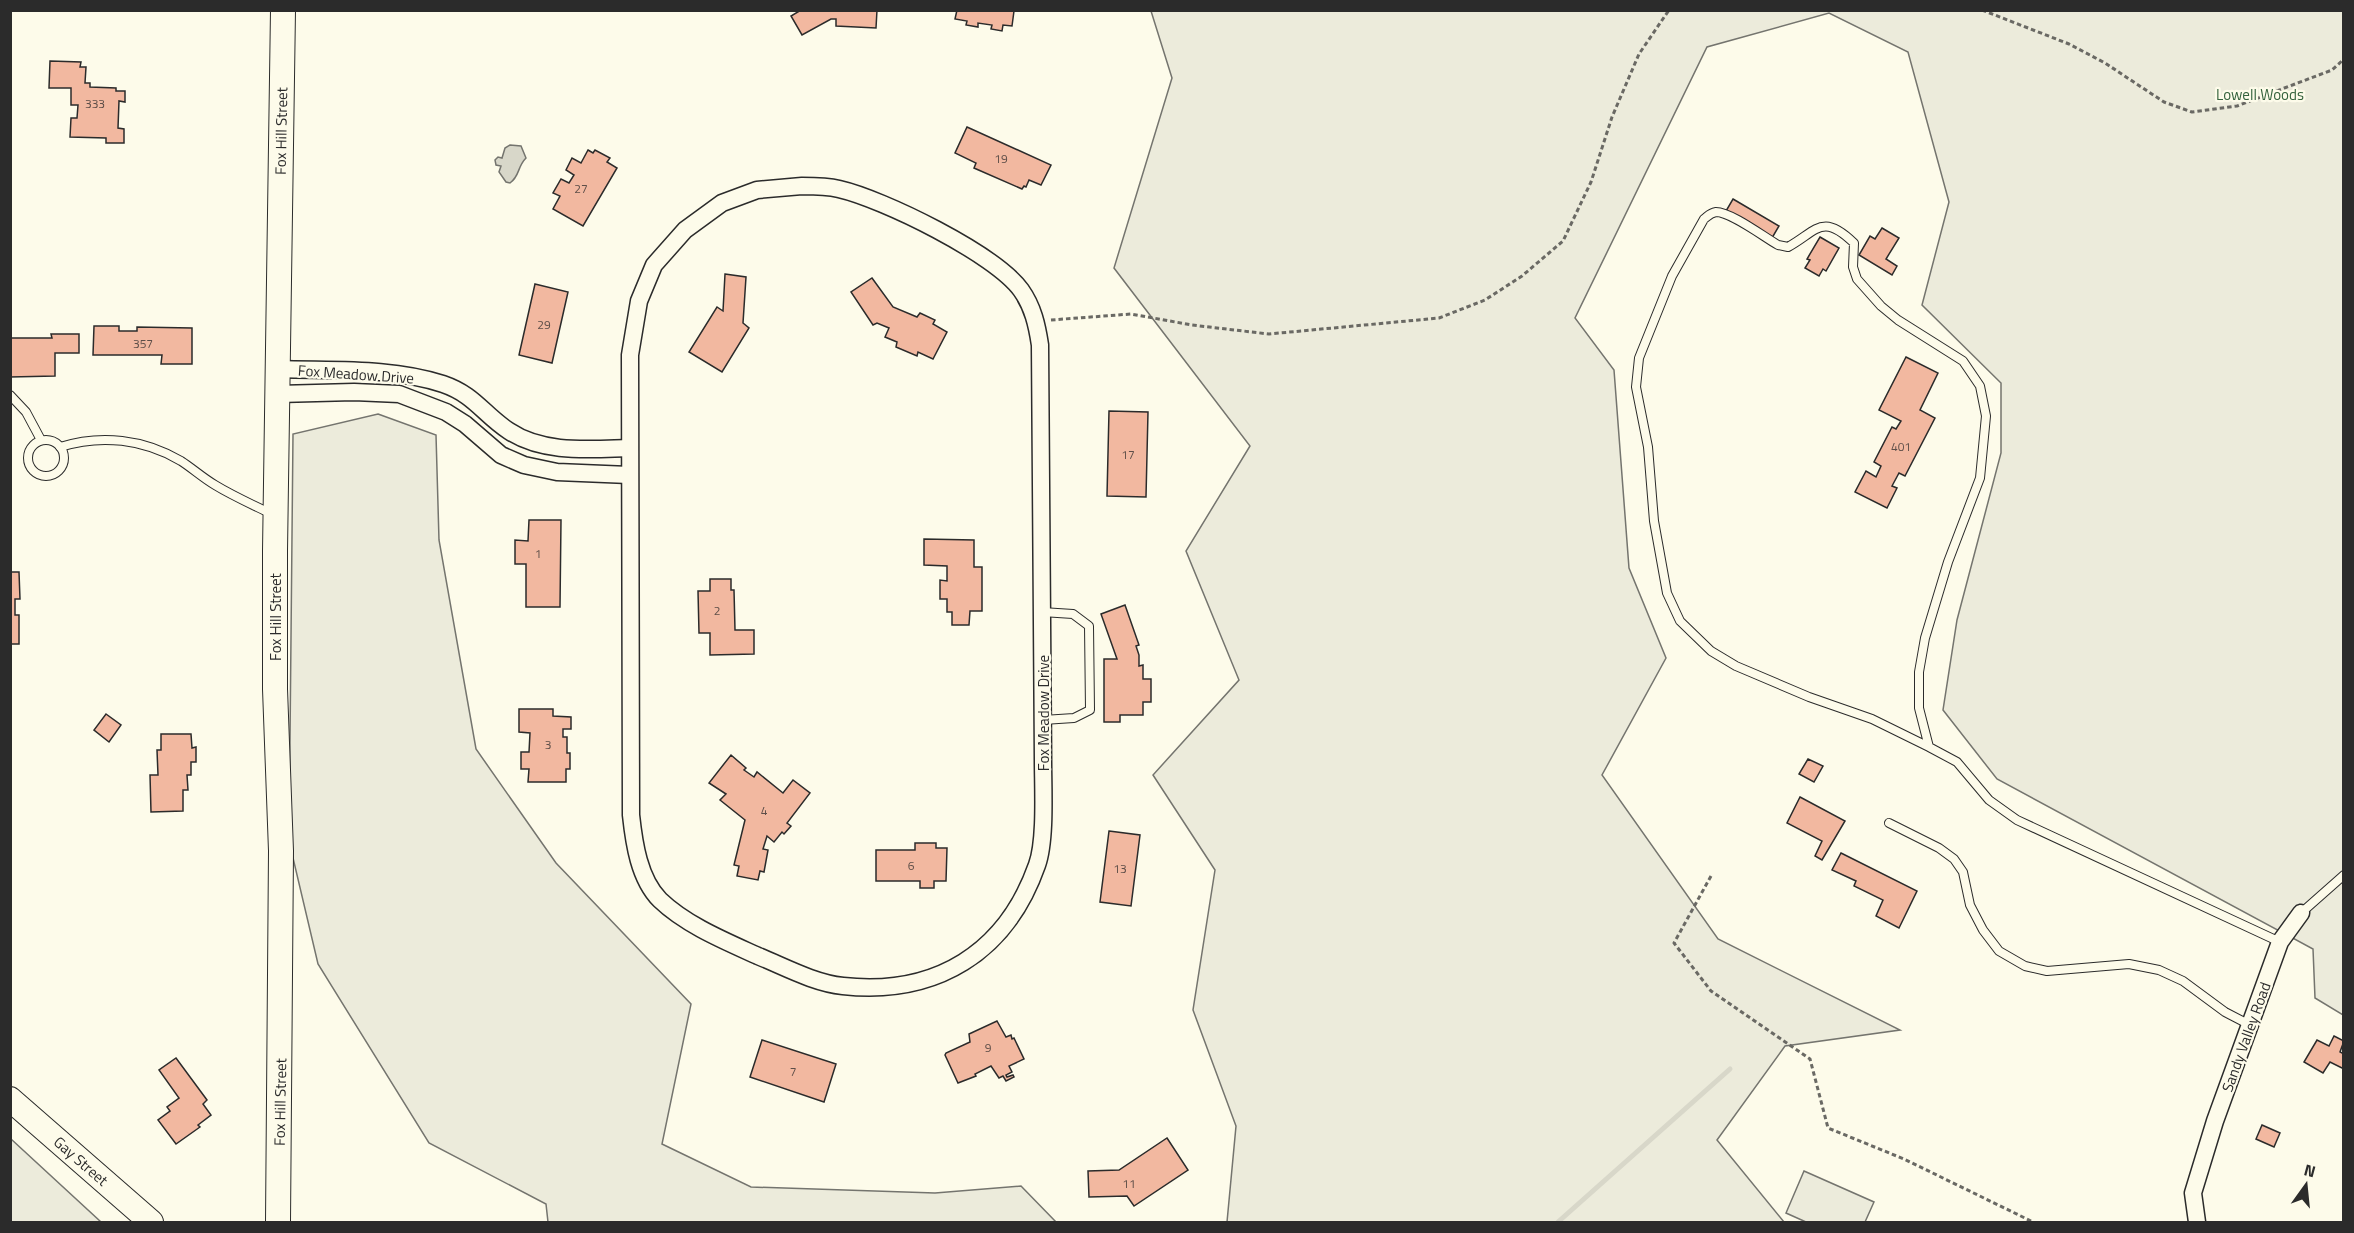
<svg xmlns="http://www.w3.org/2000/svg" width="2354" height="1233" viewBox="0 0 2354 1233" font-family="'Titillium Web',sans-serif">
	<rect width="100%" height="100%" fill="#fdfbea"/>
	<g fill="#ecebdb" stroke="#74746e" stroke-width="1.5">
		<path d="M1151,11H2343V1015L2315,998L2313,949L1997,779L1943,710L1957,620L2001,453V383L1922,305L1949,202L1908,52L1829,13L1707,47L1575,318L1614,370L1629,568L1666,658L1602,775L1718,939L1900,1030L1785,1046L1717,1140L1784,1222H1227L1236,1126L1193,1010L1215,870L1153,775L1239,680L1186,551L1250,446L1114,268L1172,78Z"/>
		<path d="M378,414L436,435L439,540L476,749L556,863L691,1004L662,1144L751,1187L935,1193L1021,1186L1056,1222H548L546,1204L429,1143L318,964L289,841L293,434Z"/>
		<path d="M11,1139L101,1222H11Z"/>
		<path d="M1804,1171L1874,1202L1865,1222H1806L1786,1213Z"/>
	</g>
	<path fill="#d8d7c9" stroke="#74746e" stroke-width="1.5" d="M510,145L521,146L526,158C517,167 520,176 510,183L506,182L499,172L501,166L496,165L495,160L498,157L502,158L505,148Z"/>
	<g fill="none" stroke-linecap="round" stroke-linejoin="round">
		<path stroke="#d8d7c9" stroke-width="5" d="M1558,1222L1730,1069"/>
	</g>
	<g fill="#f2b8a0" stroke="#2b2b2b" stroke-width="1.5">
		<path d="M801,10H877L876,28L836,26V19H831L802,35L791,16Z"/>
		<path d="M957,10H1017L1014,11L1012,26L1003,25L1002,31L991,29L992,25L978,23V27L966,25L967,21L955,19Z"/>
		<path d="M50,61L81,62L80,67H86L85,83H90V87L116,88V91H125V102L119,101L118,128L124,129V143H106V138L70,137L71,118H77L78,105H71V88H49Z"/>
		<path d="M967,127L1051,165L1041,185L1029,180L1026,187L1024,186L1022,189L974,168L976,163L955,153Z"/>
		<path d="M588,150L593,153L595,150L610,158L607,162L617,168L583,226L553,209L560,196L553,193L561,179L569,183L574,175L566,170L572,158L581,163Z"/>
		<path d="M1733,199L1779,226L1772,238L1726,211Z"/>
		<path d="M1882,228L1899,238L1886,259L1897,266L1892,275L1859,255L1870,236L1875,239Z"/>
		<path d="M1820,237L1839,248L1826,271L1823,269L1819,276L1805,268L1810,260L1807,259Z"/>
		<path d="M725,274L746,277L743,323L749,328L722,372L689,352L717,307L723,311Z"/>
		<path d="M872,278L893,307L917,317L920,313L935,320L933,324L947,332L933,359L918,352L917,356L896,347L897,342L885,337L889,328L877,323L873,325L851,292Z"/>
		<path d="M535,284L568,292L552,363L519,355Z"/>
		<path d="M94,326H119V331H137V327L192,328V364H161L162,355H93Z"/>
		<path d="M51,334H79V353H55V376L10,377V338H52Z"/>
		<path d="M1906,357L1938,373L1920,410L1935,418L1905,476L1899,473L1892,486L1897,488L1887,508L1855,492L1866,471L1876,477L1881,466L1874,462L1892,427L1896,429L1901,421L1879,410Z"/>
		<path d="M1109,411L1148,412L1146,497L1107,496Z"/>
		<path d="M529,520H561L560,607H526V564H515V540L528,541Z"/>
		<path d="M924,539L974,540V567H982V611H970L969,625H952V612H947V599H940V580L947,581V566L924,565Z"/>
		<path d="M10,572H19L20,599H15V615H19V644H10Z"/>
		<path d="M710,579H731V590H734L735,630H754V654L710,655V633H699L698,591H710Z"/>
		<path d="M1125,605L1139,645L1136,646L1139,655V666L1143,665V679H1151V702H1143V715H1120V722H1104V659H1117L1101,614Z"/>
		<path d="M519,709H553V716L571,717V729H563V737H567V753H570V769H566V782H528L529,769H521V752H529L530,733L519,732Z"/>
		<path d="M106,714L121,725L109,742L94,730Z"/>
		<path d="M161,734H191L192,748L196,747V762H191V775H187L188,790H183V811L151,812L150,775H158L157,750H161Z"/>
		<path d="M731,755L746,768L744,770L754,777L757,772L783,793L793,780L810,793L787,823L791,826L784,834L782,832L774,842L767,836L763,849L768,850L764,872L760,871L758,880L737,876L739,866L734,865L745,820L720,800L726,794L709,783Z"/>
		<path d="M1808,759L1823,766L1814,782L1799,774Z"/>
		<path d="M1800,797L1845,821L1822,860L1815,856L1822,841L1787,823Z"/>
		<path d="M1109,831L1140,835L1131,906L1100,902Z"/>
		<path d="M915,843H936V848H947L946,881H934V888H920V881H876V850H915Z"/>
		<path d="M1841,853L1917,891L1899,928L1876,916L1883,900L1854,886L1856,881L1832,870Z"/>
		<path d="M997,1021L1006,1037L1011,1035L1012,1039L1014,1038L1024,1059L1009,1066L1012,1072L1006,1075L1007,1077L1013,1075L1014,1077L1006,1081L1003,1076L999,1078L991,1066L975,1074L976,1076L958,1083L945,1055L946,1053L970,1042L969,1034Z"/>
		<path d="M2334,1036L2344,1041L2340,1052L2344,1054V1069L2330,1062L2323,1073L2304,1062L2317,1040L2329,1046Z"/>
		<path d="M762,1040L836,1064L824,1102L750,1077Z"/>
		<path d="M176,1058L207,1100L203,1104L211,1115L198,1125L200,1127L176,1144L158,1120L170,1111L167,1107L179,1098L159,1070Z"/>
		<path d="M2262,1125L2280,1133L2274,1147L2256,1139Z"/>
		<path d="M1167,1138L1188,1170L1134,1206L1127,1196L1089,1197L1088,1171L1119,1170Z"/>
	</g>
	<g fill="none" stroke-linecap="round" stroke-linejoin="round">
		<g stroke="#2b2b2b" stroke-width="10">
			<g id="lane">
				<path d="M10,395L26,412L41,440"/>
				<circle cx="46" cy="458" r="18"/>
				<path d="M60,447C101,434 144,439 181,461C192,468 203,478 215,485C233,496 253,505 272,514"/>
				<path d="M1042,612L1073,614L1089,626L1090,710L1074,718L1043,720"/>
				<path d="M1929,747L1872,719L1809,697L1736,666L1711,651L1680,621L1667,593L1654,521L1648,447L1636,387L1639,358L1672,276L1704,219C1708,216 1710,213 1716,212C1731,212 1764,237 1778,245L1788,247C1817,231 1822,212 1854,243L1853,267L1857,279L1881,306L1898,320L1963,361L1980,386L1986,416L1980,478L1948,562L1925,638L1919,672V708L1929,747L1957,762L1989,800L2017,820L2280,942"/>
				<path d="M1889,823L1939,848L1954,859L1963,872L1970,905L1983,930L1999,951L2025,966L2047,971L2129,964L2159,970L2183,981L2225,1012L2250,1025"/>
				<path d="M2301,913L2344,875"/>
			</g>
		</g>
		<g stroke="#2b2b2b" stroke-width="19">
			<g id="street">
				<path d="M802,186C814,186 827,186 839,189C883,199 995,254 1021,290C1033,307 1037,325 1040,345L1043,760C1043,788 1046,840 1037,865C1006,953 936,996 843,986C814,983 785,967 758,956C725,941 686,925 660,900C639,879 634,843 631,815L630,355L639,301L654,265L685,230L722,203L757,190Z"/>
				<path d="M279,369C333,371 391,367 443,384C475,395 483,414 509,431C543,454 590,449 629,448"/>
				<path d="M278,394L354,392L399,394L446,412L465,424L501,455L524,465L557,472L629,475"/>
				<path d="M2197,1222L2193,1193L2215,1121L2280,942L2301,913"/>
			</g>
		</g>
		<g stroke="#2b2b2b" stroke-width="26">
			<g id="secondary">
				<path d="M10,1099L151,1222"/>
				<path d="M278,1222L281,851L275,689V551L283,10"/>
			</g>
		</g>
		<g stroke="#6a6964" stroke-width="3" stroke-dasharray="4.5 3" stroke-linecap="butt">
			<path d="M1982,10L2069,44L2105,63L2164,102L2192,112L2237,106L2332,70L2344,59"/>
			<path d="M1051,320L1131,314L1192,325L1269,334L1439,318L1485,300L1522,276L1563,241L1591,182L1612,117L1639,54L1669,10"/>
			<path d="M1711,876L1674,943L1711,991L1810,1059L1828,1128L1904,1159L2033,1222"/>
		</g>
		<use href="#lane" stroke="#fdfbea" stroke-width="8"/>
		<use href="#street" stroke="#fdfbea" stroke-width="16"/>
		<use href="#secondary" stroke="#fdfbea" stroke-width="24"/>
	</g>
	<g text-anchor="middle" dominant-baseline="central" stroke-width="4.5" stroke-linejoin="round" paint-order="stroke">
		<g font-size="12" fill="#5d4e48">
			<text x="95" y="103">333</text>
			<text x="1001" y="158">19</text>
			<text x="581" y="188">27</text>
			<text x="544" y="324">29</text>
			<text x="143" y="343">357</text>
			<text x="1901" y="446">401</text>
			<text x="1128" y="454">17</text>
			<text x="538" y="553">1</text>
			<text x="717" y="610">2</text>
			<text x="548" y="744">3</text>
			<text x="764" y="810">4</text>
			<text x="911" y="865">6</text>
			<text x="1120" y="868">13</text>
			<text x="988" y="1047">9</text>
			<text x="793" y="1071">7</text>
			<text x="1129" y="1183">11</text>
		</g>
		<g font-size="15" fill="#34623c" stroke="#fdfbea">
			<text x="2260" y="94">Lowell Woods</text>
		</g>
		<g font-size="15" fill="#2b2b2b" stroke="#fdfbea">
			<text transform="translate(281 131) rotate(-89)">Fox Hill Street</text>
			<text transform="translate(356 374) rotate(4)">Fox Meadow Drive</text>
			<text transform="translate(275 617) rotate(-90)">Fox Hill Street</text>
			<text transform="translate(1043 713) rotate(-90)">Fox Meadow Drive</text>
			<text transform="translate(2246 1037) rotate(-70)">Sandy Valley Road</text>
			<text transform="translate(280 1102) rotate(-89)">Fox Hill Street</text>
			<text transform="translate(81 1161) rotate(41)">Gay Street</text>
		</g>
	</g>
	<rect width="2354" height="1233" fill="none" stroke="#2b2b2b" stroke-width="24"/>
	<g transform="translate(2306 1185) rotate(15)" stroke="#fdfbea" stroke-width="4.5" paint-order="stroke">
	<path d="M0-4.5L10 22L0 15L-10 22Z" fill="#2b2b2b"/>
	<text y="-9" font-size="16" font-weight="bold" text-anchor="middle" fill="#2b2b2b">N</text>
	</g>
</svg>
